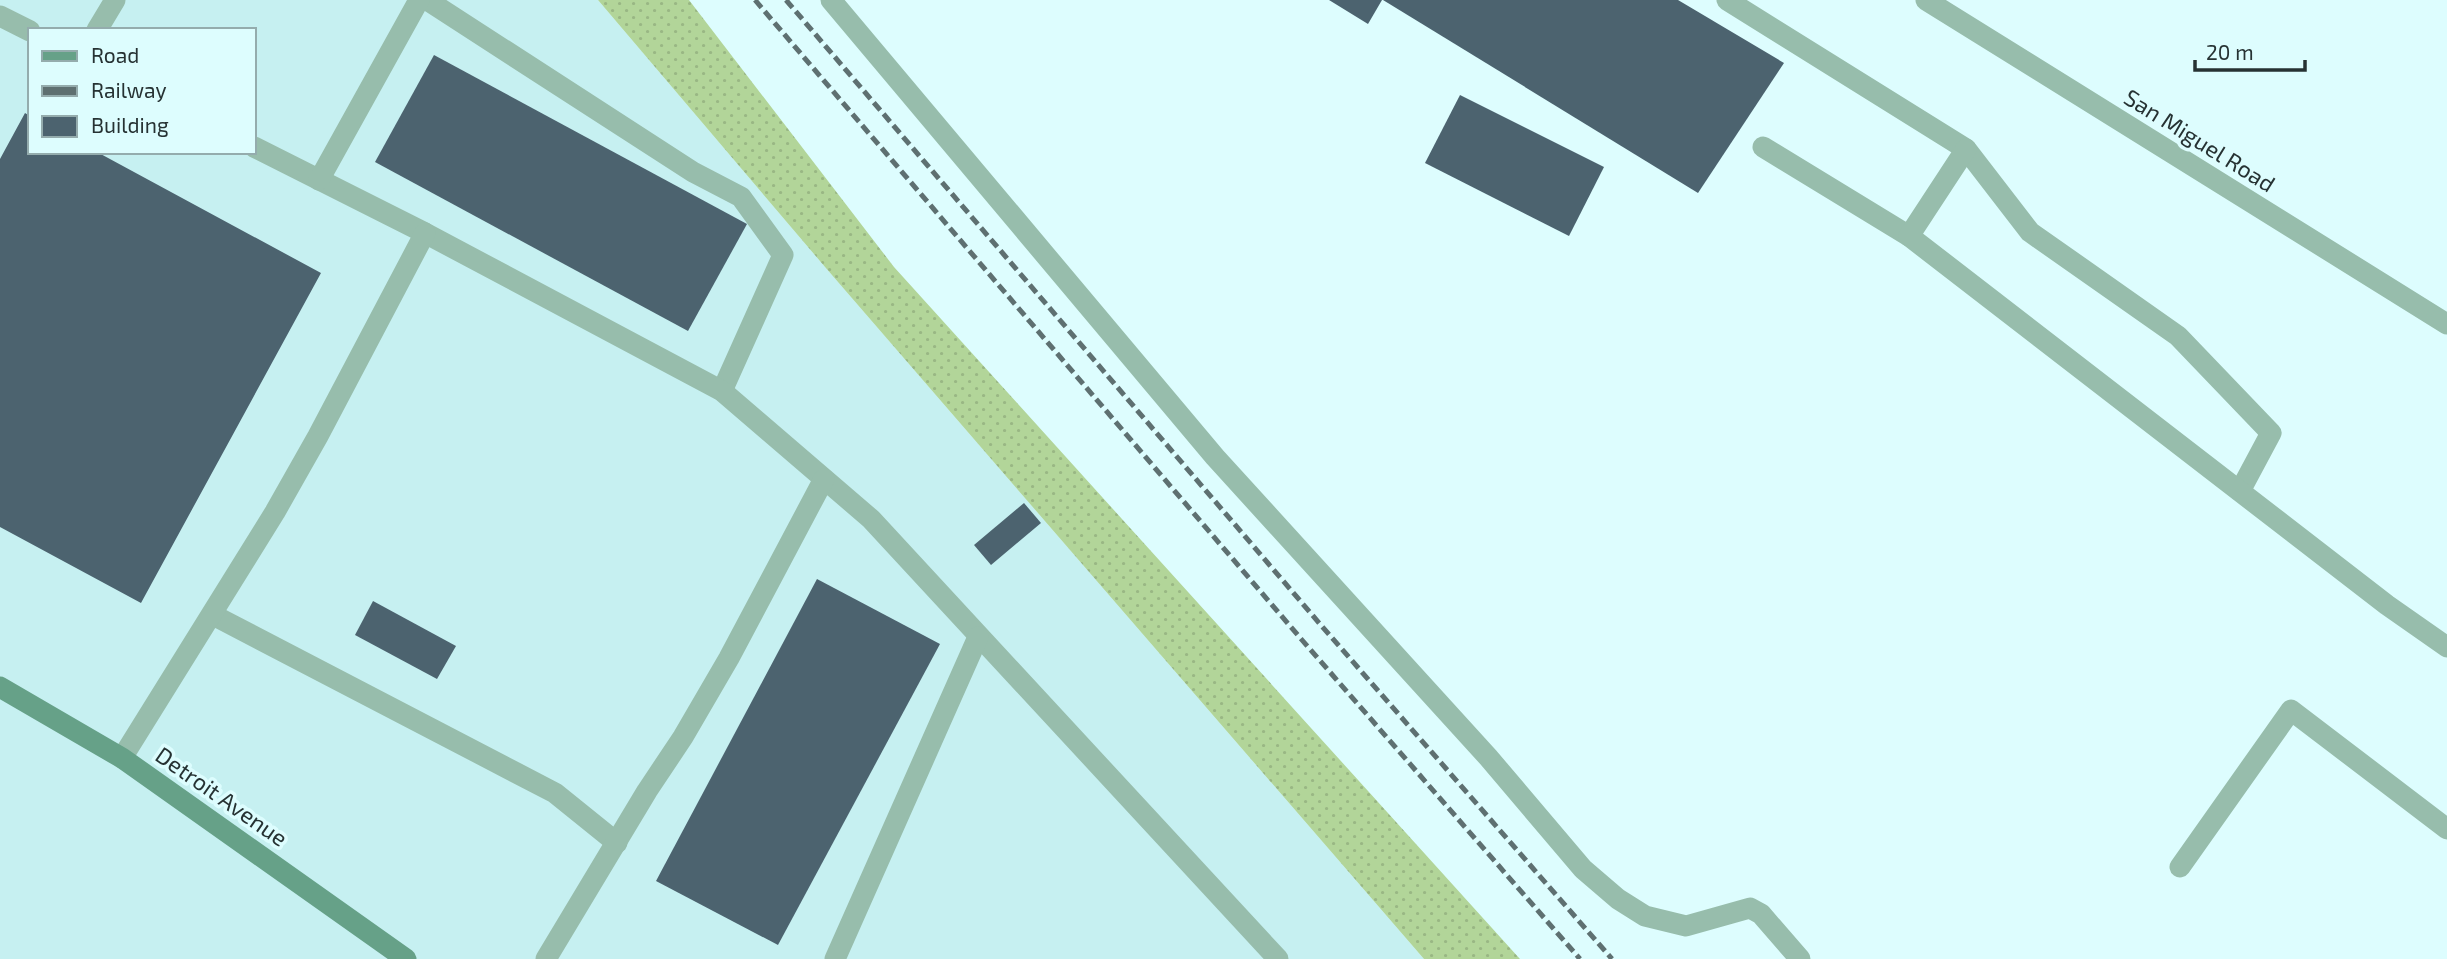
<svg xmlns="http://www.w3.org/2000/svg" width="2447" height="959" viewBox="0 0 2447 959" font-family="'Exo 2',sans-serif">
	<defs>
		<pattern id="grass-dots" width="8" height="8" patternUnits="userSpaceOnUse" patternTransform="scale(1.75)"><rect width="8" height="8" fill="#b2d599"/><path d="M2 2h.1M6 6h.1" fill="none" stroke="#99b784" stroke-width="1.8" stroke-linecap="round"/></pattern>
	</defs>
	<rect width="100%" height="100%" fill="#ddfdfe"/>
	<path fill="#c6f0f1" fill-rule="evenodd" d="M0,0H598L825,267L1424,959H0ZM30,30H254V152H30Z"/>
	<path fill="url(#grass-dots)" d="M598,0H689L894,267L1520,959H1424L825,267Z"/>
	<g fill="#4c636f">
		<path d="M1329,0H1382L1368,24Z"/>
		<path d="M1383,0H1678L1784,63L1698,193Z"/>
		<path d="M434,55L747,224L688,331L375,162Z"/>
		<path d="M1460,95L1604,167L1569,236L1425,163Z"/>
		<path d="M25,113L30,116V152H97L321,273L141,603L0,527V159Z"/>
		<path d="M1024,503L1041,523L991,565L974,545Z"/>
		<path d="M817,579L940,644L778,945L656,881Z"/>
		<path d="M373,601L456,646L437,679L355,635Z"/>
	</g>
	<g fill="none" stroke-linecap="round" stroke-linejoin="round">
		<g stroke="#97bdac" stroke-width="21">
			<path d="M427,0L693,172L741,197L783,255L722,391"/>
			<path d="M831,0L1215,457L1488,757L1583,869L1618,899L1645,916L1686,926L1750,908L1761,914L1800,959"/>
			<path d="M1727,0L1966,149L2030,232L2178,336L2271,433L2240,491"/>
			<path d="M0,16L30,31"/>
			<path d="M97,30L115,0"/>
			<path d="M254,147L425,233L722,391L871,519L1278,959"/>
			<path d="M1763,147L1909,236"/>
			<path d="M1966,149L1909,236L2387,605L2447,647"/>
			<path d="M319,180L419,0"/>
			<path d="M213,615L555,793L617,843"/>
			<path d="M122,758L275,512L318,436L425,233"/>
			<path d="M2180,867L2291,710L2447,829"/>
			<path d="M546,959L647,791L683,737L729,658L824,479"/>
			<path d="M835,959L978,637"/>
		</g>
		<path stroke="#97bdac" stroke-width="21" d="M1926,0L2447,324"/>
		<path stroke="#66a188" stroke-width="21" d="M0,687L122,758L406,959"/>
		<g stroke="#5e7071" stroke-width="5" stroke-dasharray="10 5" stroke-linecap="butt">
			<path d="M755,0L1302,640L1580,959"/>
			<path d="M786,0L1320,624L1612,959"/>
		</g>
	</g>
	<g text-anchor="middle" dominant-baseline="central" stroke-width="7" stroke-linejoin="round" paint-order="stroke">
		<g font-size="23" fill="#263233" stroke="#ddfdfe">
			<text transform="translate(2200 140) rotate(32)">San Miguel Road</text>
			<text transform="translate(222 796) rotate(35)">Detroit Avenue</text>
		</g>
	</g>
	<rect x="28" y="28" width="228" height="126" fill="#ddfdfe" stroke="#94acad" stroke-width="2"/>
	<rect x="42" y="51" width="35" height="10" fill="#66a188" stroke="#94acad" stroke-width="2"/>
	<text x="91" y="63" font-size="21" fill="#263233">Road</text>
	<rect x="42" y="86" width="35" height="10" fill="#5e7071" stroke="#94acad" stroke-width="2"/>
	<text x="91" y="98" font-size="21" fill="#263233">Railway</text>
	<rect x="42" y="116" width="35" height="21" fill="#4c636f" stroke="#94acad" stroke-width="2"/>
	<text x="91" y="133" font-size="21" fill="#263233">Building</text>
	<path d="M2195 60v10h110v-10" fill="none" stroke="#263233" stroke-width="3.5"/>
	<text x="2206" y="60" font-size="21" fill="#263233" stroke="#ddfdfe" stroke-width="5" paint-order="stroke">20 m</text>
</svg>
